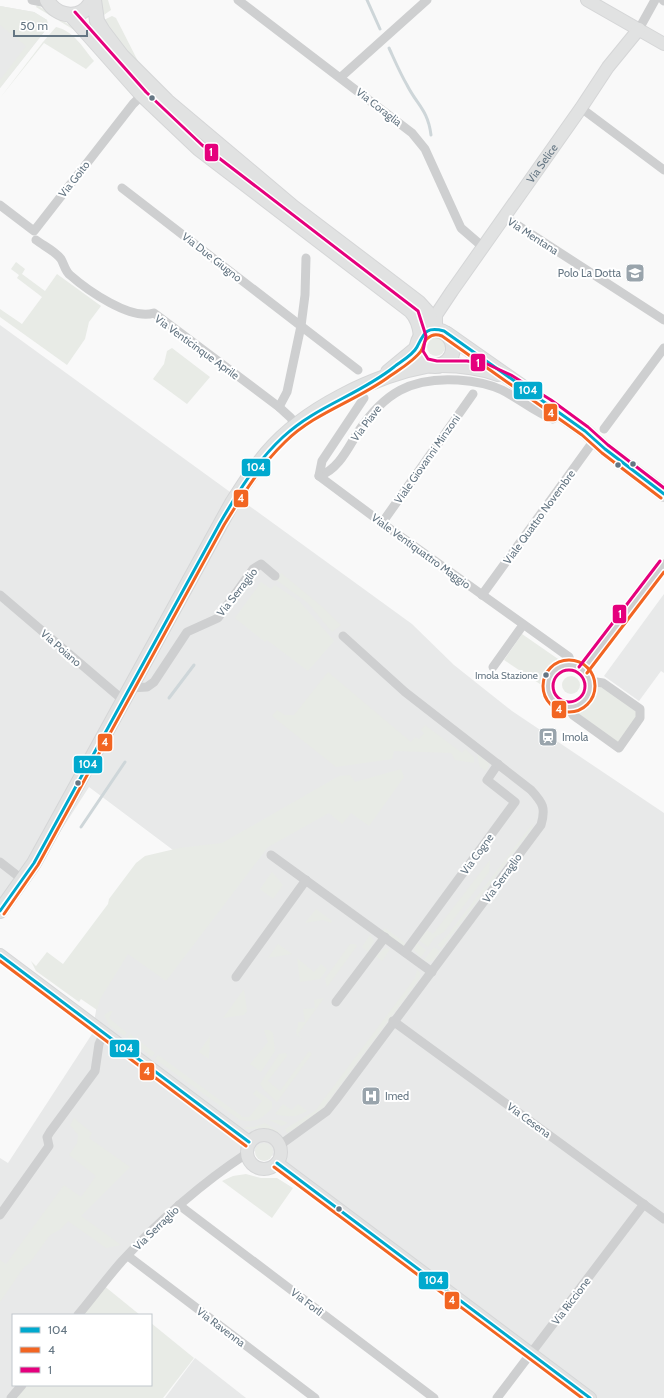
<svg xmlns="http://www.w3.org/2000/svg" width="664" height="1398" viewBox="0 0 664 1398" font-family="Cabin,sans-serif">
	<rect width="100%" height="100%" fill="#f9f9f9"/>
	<g fill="#e8e9e9">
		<path d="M0,6L34,12L47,20L48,27L0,88Z"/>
		<path d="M0,325L412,624L454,665L512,711L664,813V1398H593L404,1251L262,1148L235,1160L144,1240L80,1315H13V1385H27L17,1398H0V1158L8,1163L92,1034L98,999L181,856L89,787L51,846L0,915Z"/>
		<path d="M664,594V673L661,671L639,701L604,676Z"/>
		<path d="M195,1358L246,1398H165Z"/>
	</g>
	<g fill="#e8ebe6">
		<path d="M99,0H108L111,10L101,17Z"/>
		<path d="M37,5L78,30L76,31L36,7Z"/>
		<path d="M0,6L34,12L47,20L48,27L0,88V80L26,46L0,25Z"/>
		<path d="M112,16L116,18L145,75L102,21Z"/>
		<path d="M56,27C74,31 83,48 94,61L86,69L44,43L0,98L43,42Z"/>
		<path d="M16,262L25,269L22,274L45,291L57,274L101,306L89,322L85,339L67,365L0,317V309L22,324L42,297L17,278L19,275L11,269Z"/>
		<circle cx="436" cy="347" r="9"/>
		<path d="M172,348L210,377L187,404L153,379L164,364L167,351Z"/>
		<path d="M281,573L320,605L341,625L332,632L308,603L275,579Z"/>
		<path d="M261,582L271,589L275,585L300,602L334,641L308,671L267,640L265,642L235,618Z"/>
		<path d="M522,634L561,661C551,666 546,675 543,686L504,660Z"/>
		<path d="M328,672L411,742L415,737L419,739L424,733L421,730L425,725L462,753L465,749L474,757V763L455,760L451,753L394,751L392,759L336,767L272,716L277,710L285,715H294Z"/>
		<circle cx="571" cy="685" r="9"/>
		<path d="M596,686H602L637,712L638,717L620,744L576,712C589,709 598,700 596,686Z"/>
		<path d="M477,754L489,763V766L486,771L480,767Z"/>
		<path d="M401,769L404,777L369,826L351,813L342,824L329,813L268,847L166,981L128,954L100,999L97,1010L81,999L79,1002L36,971L31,961L36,966L47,952L63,964L108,904L109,899L136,863L145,856L179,848L222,843L339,776L350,775L355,782Z"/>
		<path d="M536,814L532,828L442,948L437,945L447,936L534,822Z"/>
		<path d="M490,860L489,872L444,932L435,937L428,947L419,940L427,930L433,934Z"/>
		<path d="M272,872L283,885L273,899L260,889Z"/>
		<path d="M316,909L332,921L331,923L323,920L305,923Z"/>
		<path d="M385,928L405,943L403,947L382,932Z"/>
		<path d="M370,935L374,941L368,952L362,947Z"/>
		<path d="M417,943L426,950L421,957L414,950Z"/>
		<path d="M278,944L292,954L268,958Z"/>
		<path d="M350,944H355L357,946L327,987L325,979Z"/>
		<path d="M434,947L440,951L433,961L428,962L424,960Z"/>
		<path d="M385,948L390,949L382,961L376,956Z"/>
		<path d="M297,958L314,972L321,964L327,969L320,979L300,982Z"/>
		<path d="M417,970L420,972V978L324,1107L299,1126L287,1133L285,1129L315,1111L415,978Z"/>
		<path d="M244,989L247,1011L244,1015L223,1018Z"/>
		<path d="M324,998L298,1034L303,1039L297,1035L296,1031L298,1026V1022H305L303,1009L315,1008L314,1000Z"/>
		<path d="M110,1011H113L109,1018L127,1033L124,1036L110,1026L104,1015Z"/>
		<path d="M264,1030H269L273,1033L275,1051L261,1072L250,1064L268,1042Z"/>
		<path d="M130,1034L155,1053L152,1057L127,1038Z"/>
		<path d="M210,1036L209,1059L199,1052Z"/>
		<path d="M309,1051L312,1054L277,1102L264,1090L260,1084L279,1054L286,1053L287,1056L268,1081L280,1091Z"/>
		<path d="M158,1055L243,1117H249L262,1101L253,1094L256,1090L272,1102V1108C262,1119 255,1123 240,1120L155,1059Z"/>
		<path d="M283,1104L292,1110L298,1104L307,1111C295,1118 288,1117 275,1114Z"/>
		<path d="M74,1118L92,1133L89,1138L130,1167L81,1216L121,1245L106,1248L68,1221L61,1229L50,1235L29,1264L24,1267L0,1302V1260L6,1264L64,1185L81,1197L96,1176L69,1155L77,1143L78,1135L70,1125Z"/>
		<path d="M269,1120H281L288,1123L282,1126Z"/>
		<path d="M265,1123L281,1133L263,1128L245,1129L246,1127H254Z"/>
		<circle cx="264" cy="1152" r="9"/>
		<path d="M246,1174L261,1178H277L293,1188L272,1218L222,1181L233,1176Z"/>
		<path d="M103,1285L140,1315H80Z"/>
		<path d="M151,1323L194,1358L163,1398H17L27,1385H151Z"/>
	</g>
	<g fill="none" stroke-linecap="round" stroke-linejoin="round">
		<g stroke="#ced6d9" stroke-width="3">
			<path d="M367,0L380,29"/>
			<path d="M389,48C395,61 400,73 407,85C417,105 428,110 431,135"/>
			<path d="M169,698L194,665"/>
			<path d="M81,827L125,762"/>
		</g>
		<g stroke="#d5d6d7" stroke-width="14">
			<g id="secondary">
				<path d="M587,0L664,44"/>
				<path id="s1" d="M436,329V315L452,291L581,108L608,67L639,29"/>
				<path d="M0,955L249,1142"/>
				<circle cx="264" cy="1152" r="17"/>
				<path d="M277,1163L590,1398"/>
			</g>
		</g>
		<g stroke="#d5d6d7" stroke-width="16">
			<g id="primary">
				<path d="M47,0C57,18 83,21 92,0"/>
				<path d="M94,0L97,21L103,31L122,56L167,101L293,207L418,302L428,313L434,329"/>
				<path d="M71,15L142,95L199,149L411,311C418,318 420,327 421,336"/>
				<circle cx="435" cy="348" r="18"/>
				<path d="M447,334L585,431L605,449L664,494"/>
				<path d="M441,365C461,365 479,367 498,374"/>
				<path d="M388,372L417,348"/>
				<path d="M0,911L34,863L232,503C243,486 254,468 267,453C304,409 374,375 430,365"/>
			</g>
		</g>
		<g stroke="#cecfd0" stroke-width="9">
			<path d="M32,0L42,2L50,6"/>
			<path d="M238,0L412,133L425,149L461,228L483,247"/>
			<path d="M663,0L664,1"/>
			<path d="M639,29L655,0"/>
			<path d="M341,77L427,0"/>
			<path d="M581,108L664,170"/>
			<path d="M122,188L358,370"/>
			<path d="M0,205L34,231L133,104L142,95"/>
			<path d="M503,216L664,320"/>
			<path d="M36,240C44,246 55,251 61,259C64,264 65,271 70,275C87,290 131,321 154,313L279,407L291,418L295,427"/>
			<path d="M364,398L322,461L319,476C338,470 348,448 358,432C384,393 411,377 458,380C473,381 489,384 502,390C520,399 534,412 553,419"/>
			<path d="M279,407L287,392L301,326L305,295L306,258"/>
			<path d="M604,429L664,348"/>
			<path d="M319,476L382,523L569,657L572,665"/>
			<path d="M382,523L473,394"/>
			<path d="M0,595L123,700"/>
			<path d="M482,595L595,439"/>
			<circle cx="569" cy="686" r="21"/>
			<path d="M493,667L523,625"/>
			<path d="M583,670L664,564"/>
			<path d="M130,688L147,687L154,682L187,632L218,618L253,569L261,564L275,576"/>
			<path d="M568,706L573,715L619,748L640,718V709L603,683L590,681"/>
			<path d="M271,855L432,972"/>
			<path d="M0,862L23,880"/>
			<path d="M405,952L515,802L487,780L498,764"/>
			<path d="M236,977L306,880"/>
			<path d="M336,1002L385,937"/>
			<path d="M393,1021L664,1219"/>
			<path d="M280,1145L327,1111L335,1101L541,825C546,808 543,803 531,790L405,692L343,636"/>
			<path d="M179,1205L434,1398"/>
			<path d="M0,1215L49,1146L47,1137L50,1132L95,1071L99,1044L104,1033"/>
			<path d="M128,1256L315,1398"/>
			<path d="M78,1315C93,1297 107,1278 122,1261C158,1222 202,1183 246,1154"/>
			<path d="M11,1398L22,1385"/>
			<path d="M497,1398L644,1204"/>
		</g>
		<use href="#secondary" stroke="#e1e2e2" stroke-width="12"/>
		<use href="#primary" stroke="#e1e2e2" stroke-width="14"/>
		<g stroke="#fff" stroke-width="6">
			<g id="bus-1">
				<path d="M0,911L34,863L220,523C238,492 257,461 283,437C316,406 359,395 394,367C400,362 413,355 417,347C424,334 425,326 444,331L585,431L605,449L664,494"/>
				<path d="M0,955L249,1142"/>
				<path d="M277,1163L590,1398"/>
			</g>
		</g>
		<g stroke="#fff" stroke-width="6">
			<g id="bus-2">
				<circle cx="569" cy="686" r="26"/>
				<path d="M587,673L664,572"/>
				<path d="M4,914L38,865L224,525C242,496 260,466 285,442C315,412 357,401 390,376C400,369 414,361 421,351C424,347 423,341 428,338C432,334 437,334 442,336L582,435L602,453L661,498"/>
				<path d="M0,961L246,1146"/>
				<path d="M274,1167L582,1398"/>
			</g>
		</g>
		<g stroke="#fff" stroke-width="6">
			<g id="bus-3">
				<path d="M75,12L146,92L202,145L418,311L426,336L423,351L428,359L437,361H467L487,364L511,375L551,400L588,427L608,445L664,488"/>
				<path d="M579,667L660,561"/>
				<circle cx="569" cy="686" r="16"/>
			</g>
		</g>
		<use href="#bus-1" stroke="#00a9ce" stroke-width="3"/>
		<use href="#bus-2" stroke="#f26522" stroke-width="3"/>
		<use href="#bus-3" stroke="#e5007d" stroke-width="3"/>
	</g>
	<defs>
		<g id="university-square" transform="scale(1)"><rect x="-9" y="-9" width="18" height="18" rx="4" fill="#99a4ac" stroke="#fff"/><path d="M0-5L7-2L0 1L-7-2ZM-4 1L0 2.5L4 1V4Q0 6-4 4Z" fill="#fff"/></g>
		<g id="station-square" transform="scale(1)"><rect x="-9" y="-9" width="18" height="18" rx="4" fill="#99a4ac" stroke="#fff"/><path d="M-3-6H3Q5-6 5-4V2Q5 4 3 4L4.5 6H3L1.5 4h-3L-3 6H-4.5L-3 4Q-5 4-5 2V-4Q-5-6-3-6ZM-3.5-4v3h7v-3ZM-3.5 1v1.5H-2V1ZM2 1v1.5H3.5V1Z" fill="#fff"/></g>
		<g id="hospital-square" transform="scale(1)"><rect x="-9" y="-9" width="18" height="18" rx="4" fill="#99a4ac" stroke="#fff"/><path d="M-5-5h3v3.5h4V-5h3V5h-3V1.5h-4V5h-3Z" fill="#fff"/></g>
	</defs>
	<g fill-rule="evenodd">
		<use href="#university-square" x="635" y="273"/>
		<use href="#station-square" x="548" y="737"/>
		<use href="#hospital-square" x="371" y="1096"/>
	</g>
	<g fill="#657683" stroke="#fff" stroke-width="1.5">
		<circle cx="152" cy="98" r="3.5"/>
		<circle cx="633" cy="464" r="3.5"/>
		<circle cx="618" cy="465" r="3.5"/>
		<circle cx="546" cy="675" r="3.5"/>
		<circle cx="78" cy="783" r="3.5"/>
		<circle cx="339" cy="1209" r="3.5"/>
	</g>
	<g text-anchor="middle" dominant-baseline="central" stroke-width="4" stroke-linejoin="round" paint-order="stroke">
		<g font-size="10" fill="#657683" stroke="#fff" text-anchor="end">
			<text x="538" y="675">Imola Stazione</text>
		</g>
		<g font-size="11" fill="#657683" stroke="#fff">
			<text transform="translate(379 107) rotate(38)">Via Coraglia</text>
			<text stroke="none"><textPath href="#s1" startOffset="199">Via Selice</textPath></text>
			<text transform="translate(74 179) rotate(-52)">Via Goito</text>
			<text transform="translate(533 236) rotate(33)">Via Mentana</text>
			<text transform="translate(212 257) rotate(38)">Via Due Giugno</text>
			<text transform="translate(197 347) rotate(36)">Via Venticinque Aprile</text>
			<text transform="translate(366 423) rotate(-53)">Via Piave</text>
			<text transform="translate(427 459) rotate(-55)">Viale Giovanni Minzoni</text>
			<text transform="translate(539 517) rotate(-54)">Viale Quattro Novembre</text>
			<text transform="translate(421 551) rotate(36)">Viale Ventiquattro Maggio</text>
			<text transform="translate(237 592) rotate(-52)">Via Serraglio</text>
			<text transform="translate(61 648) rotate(41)">Via Poiano</text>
			<text transform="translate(477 854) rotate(-54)">Via Cogne</text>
			<text transform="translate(502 878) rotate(-54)">Via Serraglio</text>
			<text transform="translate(529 1120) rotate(36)">Via Cesena</text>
			<text transform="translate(156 1228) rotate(-44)">Via Serraglio</text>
			<text transform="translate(571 1301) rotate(-53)">Via Riccione</text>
			<text transform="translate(307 1302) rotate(37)">Via Forlì</text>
			<text transform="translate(221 1327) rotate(37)">Via Ravenna</text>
		</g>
		<g font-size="11" fill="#657683" stroke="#fff" text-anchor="start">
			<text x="621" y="273" text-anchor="end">Polo La Dotta</text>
			<text x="562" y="737">Imola</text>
			<text x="385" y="1096">Imed</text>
		</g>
	</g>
	<g stroke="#fff" stroke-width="1.5">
		<rect x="204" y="143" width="15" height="19" rx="4" fill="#e5007d"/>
		<rect x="470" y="353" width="16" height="19" rx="4" fill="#e5007d"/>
		<rect x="513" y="381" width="30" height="19" rx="4" fill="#00a9ce"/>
		<rect x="543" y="403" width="15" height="19" rx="4" fill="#f26522"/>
		<rect x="241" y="458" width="30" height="19" rx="4" fill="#00a9ce"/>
		<rect x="233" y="489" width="16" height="19" rx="4" fill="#f26522"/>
		<rect x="612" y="604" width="15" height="20" rx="4" fill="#e5007d"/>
		<rect x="551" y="700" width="16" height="19" rx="4" fill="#f26522"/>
		<rect x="97" y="733" width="16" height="19" rx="4" fill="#f26522"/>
		<rect x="73" y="755" width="30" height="19" rx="4" fill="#00a9ce"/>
		<rect x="109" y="1039" width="31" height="19" rx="4" fill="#00a9ce"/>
		<rect x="139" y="1062" width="16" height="19" rx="4" fill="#f26522"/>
		<rect x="418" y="1271" width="31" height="19" rx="4" fill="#00a9ce"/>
		<rect x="444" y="1291" width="16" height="19" rx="4" fill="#f26522"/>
	</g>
	<g font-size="11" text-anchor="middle" font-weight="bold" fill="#fff">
		<text x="211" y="156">1</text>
		<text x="478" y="367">1</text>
		<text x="528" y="394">104</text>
		<text x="551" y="417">4</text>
		<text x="256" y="471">104</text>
		<text x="241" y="502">4</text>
		<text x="620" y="618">1</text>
		<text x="559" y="713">4</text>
		<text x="105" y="746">4</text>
		<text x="88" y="768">104</text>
		<text x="124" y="1052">104</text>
		<text x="147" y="1075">4</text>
		<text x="434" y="1284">104</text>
		<text x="452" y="1304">4</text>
	</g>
	<rect x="12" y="1314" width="140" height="72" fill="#ffffff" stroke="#c1c8cd"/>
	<rect x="20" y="1327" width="20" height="6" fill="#00a9ce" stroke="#c1c8cd"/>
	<text x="48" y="1334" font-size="12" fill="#657683">104</text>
	<rect x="20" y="1347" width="20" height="6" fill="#f26522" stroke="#c1c8cd"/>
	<text x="48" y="1354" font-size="12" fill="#657683">4</text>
	<rect x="20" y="1367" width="20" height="6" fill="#e5007d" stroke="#c1c8cd"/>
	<text x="48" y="1374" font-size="12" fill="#657683">1</text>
	<path d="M14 30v6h73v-6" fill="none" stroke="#657683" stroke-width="2"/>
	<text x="20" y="30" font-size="12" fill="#657683" stroke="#ffffff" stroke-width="3" paint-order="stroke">50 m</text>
</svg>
